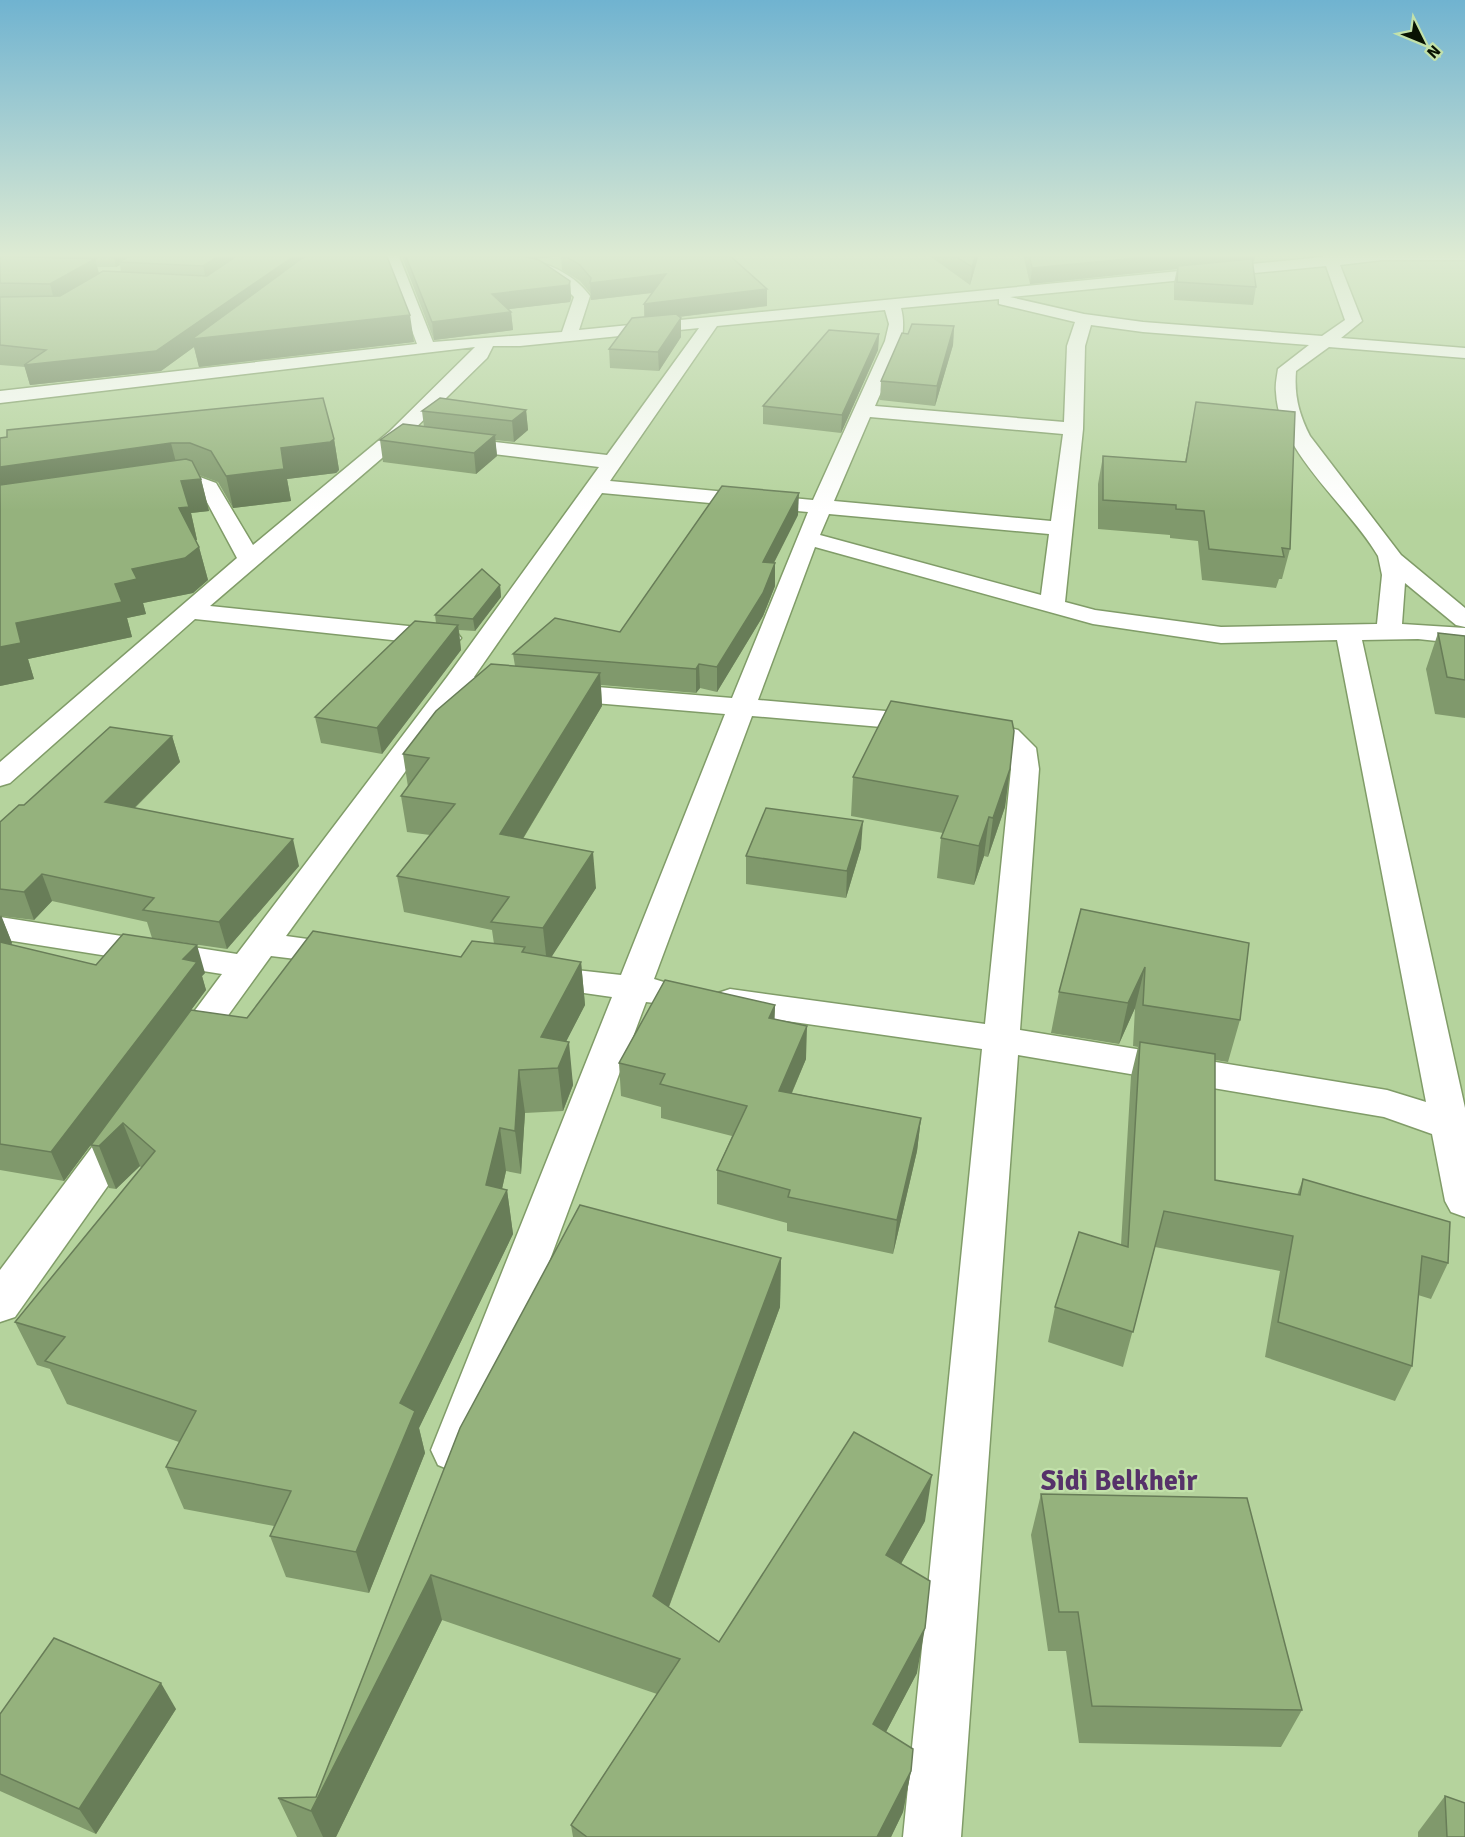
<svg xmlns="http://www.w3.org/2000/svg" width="1465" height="1837" viewBox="0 0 1465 1837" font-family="Signika,sans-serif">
	<rect width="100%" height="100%" fill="#b5d39d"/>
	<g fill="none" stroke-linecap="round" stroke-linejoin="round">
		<g stroke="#809c68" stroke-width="3">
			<g id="minor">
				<path d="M384,254H398L433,342L562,332L574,297C549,268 511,266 476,257L474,254C515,254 565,261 590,296L579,330L1323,257L1322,254H1336L1337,256L1465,254V260H1382L1340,265L1362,321L1341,338L1465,348V358L1329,347L1296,371C1294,396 1299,414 1310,436L1401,555L1465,608V627L1456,625L1405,583L1402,624L1465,628V644L1418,639L1362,640L1465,1108V1217L1451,1212L1445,1201L1432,1134L1384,1117L1018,1055L961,1837H903L982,1049L730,1013L718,1009L712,1001L718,993L730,989L985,1024L1011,769L1008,751L998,742L975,735L752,716L654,979L667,983L673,991L667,999L655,1003L646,1002L479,1450L472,1465L455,1472L438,1465L431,1450L612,997L528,985L523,977L528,969L540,966L621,975L725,714L463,692L286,936L358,946L363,954L358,962L346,965L271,956L198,1057L185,1061L172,1057L167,1048L222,974L0,939V917L237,954L447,677L599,467L452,449L445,447L442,443L445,439L452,437L607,455L699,328L520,346H493L487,358L403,440L210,606L448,630L457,633L461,638L457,643L448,646L195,619L10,783L0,786V762L237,558L201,491C186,485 168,493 152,489L148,485L152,481L197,476L216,483L253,545L389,432L475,347L0,403V391L417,344ZM1326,266L1345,320L1322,336L1143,322L1084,314L1010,297ZM999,299V304L1075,322L1067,346L1064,422L875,406C888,375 910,342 901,308ZM885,310L889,324L885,341L813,500L610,481L717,326ZM1091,325L1143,332L1309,345L1278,369C1277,376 1275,385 1276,392C1278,452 1349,506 1378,556L1382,575L1377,624L1221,627L1095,610L1065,602L1083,429L1085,346ZM870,417L1063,434L1051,521L834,501ZM602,493L808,512L732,698L474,677ZM829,514L1049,534L1041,595L820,535ZM815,547L1093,624L1221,643L1337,640L1426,1102L1387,1090L1020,1030L1039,769L1036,748L1018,730L977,719L758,700Z"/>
				<path d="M127,1115L141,1119L146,1129L141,1139L15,1317L0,1322V1270L113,1119Z"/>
			</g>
		</g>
		<use href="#minor" fill="#fff" fill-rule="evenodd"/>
	</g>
	<g fill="#80996c" fill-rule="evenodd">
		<path d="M0,254H11L6,256H18V254H386L414,342L199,367L194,347L161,371L30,385L25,367L0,365ZM120,265L121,272L99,274L97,267H116Z"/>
		<path d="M401,254H728L767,289V306L679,317L681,318V337L659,371L610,368L609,349L644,317V304L653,293L591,300V294L580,281L562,270L561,256L535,259L570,281L571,298L570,302L508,309L511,312L513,330L434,340L402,257Z"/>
		<path d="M927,254H979L970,285Z"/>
		<path d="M1023,254H1256L1254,261L1253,262L1256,287L1253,305L1174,300V283L1177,269L1030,284Z"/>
		<path d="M954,326L953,345L935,406L880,400L881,381L908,334Z"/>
		<path d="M879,334L878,350L841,433L763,424V406Z"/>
		<path d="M1196,402L1290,549L1282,579H1279L1276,588L1202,580L1198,541L1170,538V535L1098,529V484L1103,456L1185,462Z"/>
		<path d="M526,410L528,430L514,442L495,440L497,456L476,474L383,462L380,440L424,427L422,411Z"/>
		<path d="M0,438L334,439L339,470L336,473L287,479L291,501L233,508L218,482L199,475L201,479L209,511L191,513L197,540H196L199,547L208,580L193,593L143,603L146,614L127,618L132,637L28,659L34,679L0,686Z"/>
		<path d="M798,515L774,563L775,586L763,616L717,692L700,688L696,693L601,685L602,706L523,839L596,888L551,957L581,962L585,1005L566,1041L573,1085L563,1111L525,1113L521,1174L506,1171L502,1189L507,1190L513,1234L419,1428L425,1453L369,1593L286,1577L270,1536L274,1526L184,1509L166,1467L179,1442L67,1404L50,1369L37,1365L15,1322L141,1168L140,1166L116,1189L109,1188L91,1145L247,1018L461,957L494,944L492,930L404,912L397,876L430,835L407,832L401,796L408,787L403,754L515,666L513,654L620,632Z"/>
		<path d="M500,585L501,597L475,631L459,630L461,650L382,754L321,743L315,717L436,623L435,615Z"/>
		<path d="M1438,633L1465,636V718L1435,714L1426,669Z"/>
		<path d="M172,736L180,762L135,808L299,866L227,949L152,938L147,922L52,901L34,920L1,916L12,943L11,945L96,965L205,973L202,976L206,990L64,1181L0,1170V822L24,805Z"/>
		<path d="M1010,769L1005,807L988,857L984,856L974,885L937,878L941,838L943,833L851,816L853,777Z"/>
		<path d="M861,848L846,898L746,884V856Z"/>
		<path d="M1081,909L1240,1020L1228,1062L1215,1060V1180L1297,1195L1303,1179L1448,1263L1431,1299L1418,1295L1412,1366L1395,1401L1265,1357L1280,1271L1155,1247L1123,1367L1048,1342L1055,1307L1121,1245L1131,1076L1138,1047L1133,1046L1135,1008L1119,1044L1051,1033L1059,992Z"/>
		<path d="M775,1005L774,1019L806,1059L792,1093L921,1118L917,1151L893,1254L787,1231V1223L717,1204V1170L732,1136L661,1118V1107L621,1096L619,1063Z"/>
		<path d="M781,1258L780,1307L669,1607L719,1642L925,1521L901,1564L917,1673L886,1732L911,1771L903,1812L891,1837H573L571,1825L657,1694L442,1620L336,1837H297L278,1798L316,1797L460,1428Z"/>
		<path d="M1041,1494L1302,1710L1281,1747L1079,1743L1066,1651H1048L1031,1535Z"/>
		<path d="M176,1709L96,1834L0,1791V1714Z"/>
		<path d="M1445,1796L1465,1837H1418V1832Z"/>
	</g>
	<g fill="#687d58">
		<path d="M0,254H11L0,259Z"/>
		<path d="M113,254H140L119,262L120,265L116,267Z"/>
		<path d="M222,254H253L207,284L203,266Z"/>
		<path d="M281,254H316L410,315L414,342L199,367L194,347L161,371L30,385L24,365Z"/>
		<path d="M533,254H561V256L533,259Z"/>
		<path d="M976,254H979L970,285L972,267Z"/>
		<path d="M1179,254H1256L1254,261L1178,269V266L1177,269L1030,284L1032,268Z"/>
		<path d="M95,259L100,277L55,303L50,284Z"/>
		<path d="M666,274L667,291L591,300L590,283Z"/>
		<path d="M570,281L571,298L570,302L493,311L492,294Z"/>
		<path d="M767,289V306L645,321L644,304Z"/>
		<path d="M511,312L513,330L434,340L432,322Z"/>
		<path d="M681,318V337L659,371L658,352Z"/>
		<path d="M954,326L953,345L935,406L937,386Z"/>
		<path d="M879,334L878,350L841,433L842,415Z"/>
		<path d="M526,410L528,430L514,442L512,421Z"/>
		<path d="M495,435L497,456L476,474L474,453Z"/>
		<path d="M334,439L339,470L336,473L287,479L291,501L233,508L226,476L281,448Z"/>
		<path d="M171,443L179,474L0,500V467Z"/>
		<path d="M201,479L209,511L191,513L197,540L187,541L179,508L181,481Z"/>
		<path d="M799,493L798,515L763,584V562Z"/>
		<path d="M199,547L208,580L193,593L143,603L146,614L127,618L132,637L28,659L34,679L0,686V647L16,623L115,584L132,569Z"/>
		<path d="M775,563V586L763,616L717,692V667Z"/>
		<path d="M500,585L501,597L475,631L473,619Z"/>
		<path d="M458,625L461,650L382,754L377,728Z"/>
		<path d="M699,664L700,688L696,693V669Z"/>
		<path d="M600,673L602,706L504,870L500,834Z"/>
		<path d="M172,736L180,762L114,828L105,802Z"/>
		<path d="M1010,769L1005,807L988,857L993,818Z"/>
		<path d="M989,817L984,856L974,885L979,846Z"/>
		<path d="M863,821L861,848L846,898L847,871Z"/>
		<path d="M293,839L299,866L227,949L219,922Z"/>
		<path d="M593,852L596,888L547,964L543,928Z"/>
		<path d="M42,874L52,901L34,920L24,892Z"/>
		<path d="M1,915L12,943L0,956V917Z"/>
		<path d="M197,945L205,973L202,976L206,990L64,1181L51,1152L183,959Z"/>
		<path d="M581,962L585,1005L552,1069L541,1037Z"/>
		<path d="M1145,967L1135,1008L1119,1044L1128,1003Z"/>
		<path d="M775,1005L774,1038L769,1018Z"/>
		<path d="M807,1026L806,1059L778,1125L779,1091Z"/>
		<path d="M569,1042L573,1085L563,1111L558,1068Z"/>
		<path d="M519,1070L525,1113L521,1174L515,1131Z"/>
		<path d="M921,1118L917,1151L893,1254L897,1220Z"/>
		<path d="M123,1123L140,1166L116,1189L99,1146Z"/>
		<path d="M500,1128L506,1171L497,1211L507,1190L513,1234L419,1428L425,1453L369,1593L356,1552L400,1403L486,1185Z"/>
		<path d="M781,1258L780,1307L656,1641L653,1596Z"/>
		<path d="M932,1475L925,1521L880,1601L886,1555Z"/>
		<path d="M431,1575L442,1620L336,1837H323L311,1811Z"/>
		<path d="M925,1628L917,1673L868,1766L873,1724Z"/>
		<path d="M161,1683L176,1709L96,1834L79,1809Z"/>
		<path d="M911,1771L903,1812L891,1837H877Z"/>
	</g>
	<g fill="#95b27d" stroke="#687d58" stroke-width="1.5">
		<path d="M133,254H222L203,266L119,262Z"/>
		<path d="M240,254H297L156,351L24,365L46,350L0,345V297L60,296L103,271L207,276Z"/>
		<path d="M312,254H386L410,315L192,339L301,259Z"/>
		<path d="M405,254H514L539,260L570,281L569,285L492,294L511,312L432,322Z"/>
		<path d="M561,254H728L767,289L644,304L666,274L590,283L591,278L579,264Z"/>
		<path d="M952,254H976L972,267Z"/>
		<path d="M1029,254H1179L1032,268Z"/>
		<path d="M0,256L95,259L50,284L0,283Z"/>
		<path d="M1252,259L1256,287L1177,282L1178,266Z"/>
		<path d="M676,314L681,318L658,352L609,349L632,318Z"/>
		<path d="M912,324L954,326L937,386L881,381L902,333L908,334Z"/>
		<path d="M829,330L879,334L842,415L763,406Z"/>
		<path d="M323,398L334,439L330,442L281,448L284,469L226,476L211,451L190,443H171L0,467V438L7,437V430Z"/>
		<path d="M440,398L526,410L512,421L422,411Z"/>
		<path d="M1196,402L1295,412L1290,549L1282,548L1284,557L1209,549L1204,511L1176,509V505L1103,500V456L1186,462Z"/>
		<path d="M403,424L495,435L474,453L380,440Z"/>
		<path d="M186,459L192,461L201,479L181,481L189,507L179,508L199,547L185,558L132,569L137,579L115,584L122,602L16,623L21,643L0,647V485Z"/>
		<path d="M722,486L799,493L763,562L775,563L763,593L717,667L699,664L696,669L513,654L555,618L620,632Z"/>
		<path d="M482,569L500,585L473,619L435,615Z"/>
		<path d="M415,621L458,625L377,728L315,717Z"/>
		<path d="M1438,633L1465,636V680L1447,677Z"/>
		<path d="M491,664L600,673L500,834L593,852L543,928L491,922L509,897L397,876L455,804L401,796L429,758L403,754L436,711Z"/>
		<path d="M891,701L1012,721L1014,731L1010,769L993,818L989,817L979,846L941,838L958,796L853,777Z"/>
		<path d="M110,727L172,736L105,802L293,839L219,922L143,910L154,898L42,874L24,892L0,889V822L19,805H24Z"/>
		<path d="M766,808L863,821L847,871L746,856Z"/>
		<path d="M1081,909L1249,943L1240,1020L1143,1005L1145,967L1128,1003L1059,992Z"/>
		<path d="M313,931L461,957L472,941L525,947L522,952L581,962L541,1037L569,1042L558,1068L519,1070L515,1131L500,1128L486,1185L507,1190L400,1403L415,1411L356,1552L270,1536L291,1491L166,1467L196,1411L45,1361L65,1337L15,1322L155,1151L123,1123L99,1146L91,1145L191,1010L247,1018Z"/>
		<path d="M123,934L197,945L183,959L197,962L51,1152L0,1144V942L96,965Z"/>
		<path d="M665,980L775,1005L769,1018L807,1026L779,1091L921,1118L897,1220L788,1197L790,1190L717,1170L747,1106L660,1084L665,1074L619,1063Z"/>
		<path d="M1140,1042L1215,1054V1180L1300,1195L1303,1179L1450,1222L1448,1263L1422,1256L1412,1366L1278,1322L1293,1236L1164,1211L1133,1332L1055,1307L1079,1232L1128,1247Z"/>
		<path d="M580,1205L781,1258L653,1596L719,1642L854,1432L932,1475L886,1555L930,1581L925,1628L873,1724L913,1749L911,1771L877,1837H587L571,1825L680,1659L431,1575L311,1811L278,1798L316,1797L460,1428Z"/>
		<path d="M1041,1494L1247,1498L1302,1710L1092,1706L1078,1612H1059Z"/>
		<path d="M54,1638L161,1683L79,1809L0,1774V1714Z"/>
		<path d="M1445,1796L1465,1803V1837H1447Z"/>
	</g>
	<linearGradient id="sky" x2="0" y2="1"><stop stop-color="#70b3d0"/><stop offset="0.5" stop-color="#deebd3"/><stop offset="1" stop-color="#deebd3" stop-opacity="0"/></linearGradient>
	<rect width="1465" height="511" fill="url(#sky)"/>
	<g text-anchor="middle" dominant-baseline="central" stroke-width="4.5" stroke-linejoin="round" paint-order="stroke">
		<g font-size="28" font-weight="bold" fill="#56326a" stroke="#c2e1aa">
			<text x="1119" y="1481">Sidi Belkheir</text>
		</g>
	</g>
	<g transform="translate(1423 42) rotate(133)" stroke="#c2e1aa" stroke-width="4.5" paint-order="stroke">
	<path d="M0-4.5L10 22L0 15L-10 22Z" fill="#081202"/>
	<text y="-9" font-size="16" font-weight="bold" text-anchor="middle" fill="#081202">N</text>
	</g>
</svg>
